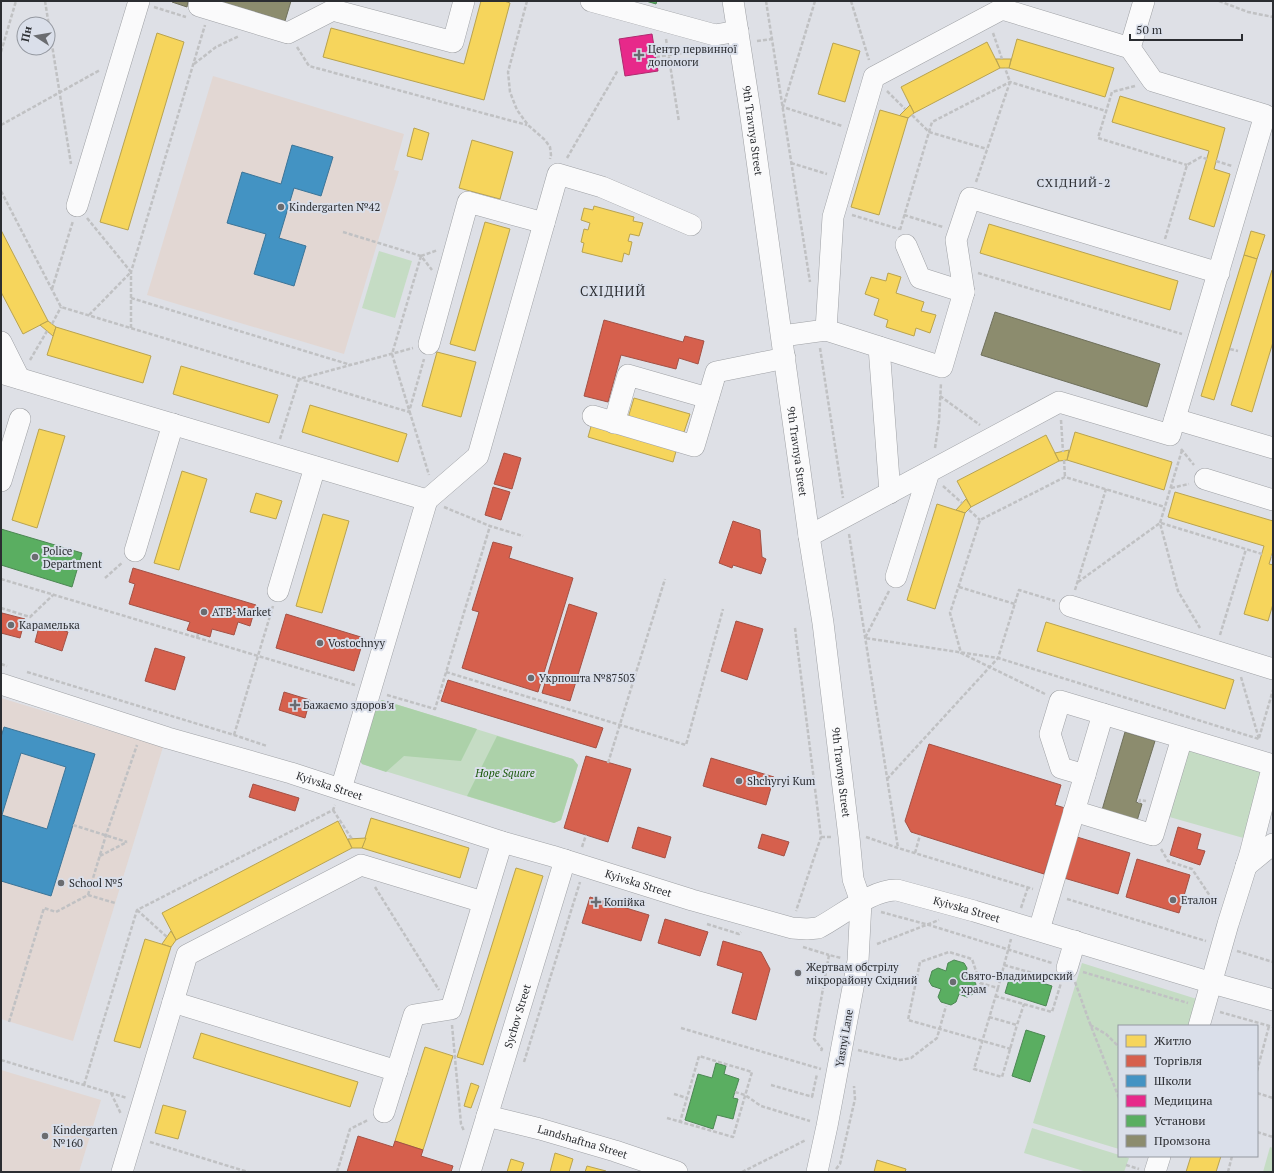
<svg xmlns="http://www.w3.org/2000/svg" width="1274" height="1173" viewBox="0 0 1274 1173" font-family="'PT Serif',serif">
	<rect width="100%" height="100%" fill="#dee0e6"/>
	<g fill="#e2d7d3">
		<path d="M213,76L404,134L394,170L399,171L344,354L147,295Z"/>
		<path d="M1,698L163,747L73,1041L1,1019Z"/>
		<path d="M1,1070L101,1100L79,1172H1Z"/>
	</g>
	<g fill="#c5dcc4">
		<path d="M379,251L412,261L395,318L362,308Z"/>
		<path d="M382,700L573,759L578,765L561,820L554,823L362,764Z"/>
		<path d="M1185,749L1266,772L1247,839L1166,816Z"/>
		<path d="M1082,963L1203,1001L1195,1026H1119V1149L1033,1123Z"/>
		<path d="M1032,1128L1129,1158L1124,1172H1087L1024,1153Z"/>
		<path d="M1270,1147L1273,1148V1172H1263Z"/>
	</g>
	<g fill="#acd1a9">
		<path d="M382,700L477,729L461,761L404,756L386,772L362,764L358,758L375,704Z"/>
		<path d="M497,736L573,759L578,765L561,820L554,823L467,796Z"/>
	</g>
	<g fill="#f6d55c" stroke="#b9a34f">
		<path d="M481,1H504L510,3L484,100L323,57L331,28L464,64Z"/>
		<path d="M157,33L184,42L128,230L100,222Z"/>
		<path d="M1017,39L1114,68L1105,97L1009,68Z"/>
		<path d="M987,42L1000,68L914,113L901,87Z"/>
		<path d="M833,43L860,51L845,102L818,94Z"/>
		<path d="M996,59H1011L1009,68H1000Z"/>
		<path d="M1120,96L1225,128L1214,169L1230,174L1214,227L1189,219L1209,151L1112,122Z"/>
		<path d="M910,105L914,113L908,118L899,116Z"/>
		<path d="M880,110L908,118L879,215L851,207Z"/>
		<path d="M414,128L429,133L422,160L407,156Z"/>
		<path d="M472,140L513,152L500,199L459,188Z"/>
		<path d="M594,206L634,217L633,221L643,223L639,236L630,234L628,241L632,242L629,255L624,253L622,262L582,252L584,243L581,242L584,229L588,230L590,223L581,220L584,208L593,210Z"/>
		<path d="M485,222L510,229L475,351L450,344Z"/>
		<path d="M989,224L1178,281L1170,310L980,253Z"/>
		<path d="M1,230L48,321L23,334L1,292Z"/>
		<path d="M1251,231L1265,235L1257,259L1244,255Z"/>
		<path d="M1244,255L1257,259L1214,400L1201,396Z"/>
		<path d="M1272,270H1273V342L1252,412L1231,405Z"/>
		<path d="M888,273L901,277L896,293L924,302L921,311L936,315L930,333L916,328L914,336L886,327L888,320L874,315L879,299L865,294L871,277L886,281Z"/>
		<path d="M48,321L56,327L53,336L40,325Z"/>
		<path d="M56,327L151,356L143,383L47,355Z"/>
		<path d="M437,352L476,362L461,417L422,406Z"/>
		<path d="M181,366L278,395L269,423L173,394Z"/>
		<path d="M634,398L690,414L683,435L628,418Z"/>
		<path d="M310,405L407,434L398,462L302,432Z"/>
		<path d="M592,423L677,448L673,462L588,437Z"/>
		<path d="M39,429L65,436L37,528L12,520Z"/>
		<path d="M1075,432L1172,462L1164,490L1067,460Z"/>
		<path d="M1046,435L1059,461L971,507L957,481Z"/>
		<path d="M1069,450L1067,460L1059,461L1055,453Z"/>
		<path d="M182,471L207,479L179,570L154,563Z"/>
		<path d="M1175,492L1273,521V551L1269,564L1273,565V604L1268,621L1244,614L1264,546L1168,517Z"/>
		<path d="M256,493L282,501L276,519L250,512Z"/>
		<path d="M966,499L971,507L965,513L956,510Z"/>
		<path d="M937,504L965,513L935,609L907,600Z"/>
		<path d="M323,514L349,521L322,613L296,606Z"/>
		<path d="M1046,622L1234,680L1225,709L1037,651Z"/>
		<path d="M371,818L469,848L460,878L362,848Z"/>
		<path d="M338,821L352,848L176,940L162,913Z"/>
		<path d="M366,838L362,848H352L348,839Z"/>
		<path d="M516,868L543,876L483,1065L457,1057Z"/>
		<path d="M171,931L176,940L171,947L162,944Z"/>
		<path d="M145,939L171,947L140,1048L114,1041Z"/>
		<path d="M201,1033L358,1082L350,1107L193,1058Z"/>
		<path d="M425,1047L453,1056L423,1150L395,1141Z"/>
		<path d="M471,1083L479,1086L471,1108L464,1106Z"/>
		<path d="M163,1105L186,1111L178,1139L155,1133Z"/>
		<path d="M555,1153L573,1159L569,1172H550Z"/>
		<path d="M1191,1156H1221L1216,1172H1186Z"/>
		<path d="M511,1159L524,1163L521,1172H507Z"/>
		<path d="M877,1160L906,1169L905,1172H874Z"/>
		<path d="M587,1166L606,1171L605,1172H585Z"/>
	</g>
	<g fill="#d6604d" stroke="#a35145">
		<path d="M604,320L683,342L685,336L704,341L698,364L679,358L676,369L621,355L608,402L584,396Z"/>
		<path d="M504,453L521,458L512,489L494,484Z"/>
		<path d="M493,487L510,492L501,520L485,515Z"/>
		<path d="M733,521L760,530L762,557L766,559L761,574L733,565L732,568L719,563Z"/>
		<path d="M493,542L512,547L509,558L573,578L538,692L462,668L479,612L472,610Z"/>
		<path d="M133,568L256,605L250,626L238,622L234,635L212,629L210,637L187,630L190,622L129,604L135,584L129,582Z"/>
		<path d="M569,604L597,613L570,701L542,693Z"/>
		<path d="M2,613L25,619L20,638L1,633V617Z"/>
		<path d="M286,614L364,638L354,671L276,648Z"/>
		<path d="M736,621L763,629L747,680L721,671Z"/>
		<path d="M40,623L68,632L62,651L35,642Z"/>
		<path d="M155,648L185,657L175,690L145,681Z"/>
		<path d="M448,680L603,728L596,748L441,701Z"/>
		<path d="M284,692L310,700L305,718L279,710Z"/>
		<path d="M929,744L1061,785L1055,805L1065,808L1044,874L911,832L905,821Z"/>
		<path d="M586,756L631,769L608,842L564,828Z"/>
		<path d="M711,758L774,777L766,805L703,786Z"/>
		<path d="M253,784L299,798L295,811L249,797Z"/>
		<path d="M638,827L671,837L665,858L632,848Z"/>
		<path d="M1178,827L1201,834L1197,849L1205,851L1200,865L1170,855Z"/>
		<path d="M762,834L789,842L784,856L758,848Z"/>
		<path d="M1077,837L1130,853L1118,894L1064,878Z"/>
		<path d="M1137,859L1190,875L1179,913L1126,897Z"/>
		<path d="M590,897L649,915L641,941L582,923Z"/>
		<path d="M665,919L708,932L700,956L658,943Z"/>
		<path d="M723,941L761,952L770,969L756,1020L732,1013L743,973L717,965Z"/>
		<path d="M358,1136L393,1147L395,1141L423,1150L421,1156L453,1166L451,1172H347Z"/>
	</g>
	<g fill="#4393c3" stroke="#3c7497" fill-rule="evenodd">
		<path d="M292,145L333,157L321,196L294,188L279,238L306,246L294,286L254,274L266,234L227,223L242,172L281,184Z"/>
		<path d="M4,727L95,754L51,896L1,881V737ZM21,753L66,767L47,829L2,815Z"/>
	</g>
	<path fill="#e7298a" stroke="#af2a6f" d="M652,34L658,71L625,76L619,39Z"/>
	<g fill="#5aae61" stroke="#4c8753">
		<path d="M646,1H657L656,4Z"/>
		<path d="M1,529L82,553L72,587L1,565Z"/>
		<path d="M954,960L964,963L967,968L965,976L973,979L976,984L973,994L967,997L959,994L956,1002L951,1005L941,1002L938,997L941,989L932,986L929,981L932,971L938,968L946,971L948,963Z"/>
		<path d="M1011,973L1052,986L1046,1006L1005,993Z"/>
		<path d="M1026,1030L1045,1036L1030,1082L1012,1076Z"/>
		<path d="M716,1063L726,1066L724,1074L739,1079L733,1098L738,1099L733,1119L717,1115L713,1129L685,1120L698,1074L712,1078Z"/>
	</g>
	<g fill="#8c8c6e" stroke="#6f705c">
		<path d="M172,1H188L187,7L172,2Z"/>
		<path d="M218,1H291L285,21Z"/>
		<path d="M995,312L1160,364L1147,407L981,355Z"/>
		<path d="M1125,732L1155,741L1136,802L1142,804L1137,821L1102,810Z"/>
	</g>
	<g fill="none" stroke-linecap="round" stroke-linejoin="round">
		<g stroke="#9fa1a5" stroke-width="22">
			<g id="minor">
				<path d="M200,1L199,6L288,33L333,10L453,42L464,1"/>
				<path d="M591,1L715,35L738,31"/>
				<path id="s1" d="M733,1L750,110L809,536L823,623L849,837L853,879L861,902L858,961L827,1126L817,1172"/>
				<path d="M1130,48L1144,1"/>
				<path d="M77,206L139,1"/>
				<path d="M906,245L920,278L964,292"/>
				<path d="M782,336L826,330L942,367L964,292L956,240L970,198L1219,273"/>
				<path d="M1,342L19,378"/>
				<path d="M429,344L468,202L544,223"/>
				<path d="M879,347L890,493"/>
				<path d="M1,373L427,500"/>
				<path d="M593,416L694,446L716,372L785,358"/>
				<path d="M1175,419L1273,448"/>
				<path d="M614,423L628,375L708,398"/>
				<path d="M1205,479L1273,500"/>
				<path d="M1,481L20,419"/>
				<path d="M809,536L1059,402L1170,435L1265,115L1153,81L1130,48L1002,9L874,77L833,217L826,330"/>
				<path d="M135,551L173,424"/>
				<path d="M896,577L929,472"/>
				<path d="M278,591L315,467"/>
				<path d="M1070,606L1273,669"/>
				<path id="s2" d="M1,684L168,738L291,773L502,842L552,856L692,900L792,928L807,929L818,928C840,917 872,889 897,890L974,911L1212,983L1273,1000"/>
				<path d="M1085,775L1061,768L1050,734L1060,701L1273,765"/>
				<path d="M341,789L427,500L478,456L558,174L602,187L691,225"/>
				<path d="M1074,811L1153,835L1182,738"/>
				<path d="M1246,866L1273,844"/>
				<path d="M1039,930L1103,714"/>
				<path d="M1067,968L1075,941"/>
				<path d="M173,1002L397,1071"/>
				<path d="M1199,1026L1228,924L1250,854L1273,765"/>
				<path d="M384,1112L414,1015L451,1009L502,842"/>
				<path id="s3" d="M487,1116L540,1129L615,1151L677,1172"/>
				<path d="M122,1172L187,955L361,865L483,902"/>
				<path id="s4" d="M470,1172L565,860"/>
				<path d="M1155,1172L1160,1156"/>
			</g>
		</g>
		<g stroke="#c0c1c3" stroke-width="2.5" stroke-dasharray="4 2" stroke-linecap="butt">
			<path d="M45,1L71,164"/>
			<path d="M527,1L508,72L510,92L517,110L528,125L545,140L550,147L551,155L550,159"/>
			<path d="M766,1L810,282"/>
			<path d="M815,1L783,107L842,126"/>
			<path d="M851,1L869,60"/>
			<path d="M1219,1L1248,12L1273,17"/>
			<path d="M154,7L186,17"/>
			<path d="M993,33L1002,59"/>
			<path d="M666,39L679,122"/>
			<path d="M757,41L772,39"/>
			<path d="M297,47L309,66L527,125"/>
			<path d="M1,52L16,1"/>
			<path d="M656,57L701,50"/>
			<path d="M194,64L216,47L239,36"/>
			<path d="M1135,86L1112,92L1098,138L1187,165"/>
			<path d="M887,91L905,109"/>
			<path d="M912,115L929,132L987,149"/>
			<path d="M1,125L100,70"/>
			<path d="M567,158L618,70"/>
			<path d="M1216,161L1232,166"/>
			<path d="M791,163L827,174"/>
			<path d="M976,182L1010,82L1005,68"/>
			<path d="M1,191L61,307L409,412L424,359"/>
			<path d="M852,215L899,229"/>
			<path d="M904,215L943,227"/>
			<path d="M87,218L131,272"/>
			<path d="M900,230L932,122L1010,82L1106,111"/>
			<path d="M343,232L421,256L432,270"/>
			<path d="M1165,239L1187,165L1201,157L1207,159"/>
			<path d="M421,256L392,354L429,475"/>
			<path d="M421,256L438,250"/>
			<path d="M978,273L1182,334"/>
			<path d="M52,289L73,221"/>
			<path d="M131,298L351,365"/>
			<path d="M89,315L131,272"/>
			<path d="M52,324L61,307"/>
			<path d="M131,328V272L205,25"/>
			<path d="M820,348L843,498"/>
			<path d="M1230,349L1238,351"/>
			<path d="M30,360L47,331"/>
			<path d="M940,396L980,425"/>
			<path d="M1061,420L1063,452"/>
			<path d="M280,439L299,379L413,348"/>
			<path d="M935,448L939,421L941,383"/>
			<path d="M1181,449L1194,465"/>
			<path d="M1182,450L1160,523L1178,591L1200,628"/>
			<path d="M1064,460L1065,477"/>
			<path d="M943,486L962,503"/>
			<path d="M1171,488L1189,484"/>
			<path d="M444,507L490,526L523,536"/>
			<path d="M969,510L980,520"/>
			<path d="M1161,523L1262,554"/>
			<path d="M849,534L898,848"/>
			<path d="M1271,557L1273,556"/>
			<path d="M105,578L123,562"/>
			<path d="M1,579L355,685"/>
			<path d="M1078,582L1160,523"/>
			<path d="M959,587L1015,604"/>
			<path d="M1075,590L1106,489"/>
			<path d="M889,591L865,638L998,658L1259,739"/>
			<path d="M1,608L30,617L53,595"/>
			<path d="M795,628L821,837L796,911"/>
			<path d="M1220,635L1246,549"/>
			<path d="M197,638L198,634"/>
			<path d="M1,664L7,666"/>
			<path d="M27,672L234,735L267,746"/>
			<path d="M446,672L686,745L723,609"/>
			<path d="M1241,677L1259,739"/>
			<path d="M1045,694L961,653L950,613L980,520L1065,477L1165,507"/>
			<path d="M387,695L435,709L490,526"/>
			<path d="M234,735L273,606"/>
			<path d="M1259,738L1273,690"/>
			<path d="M608,763L665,579"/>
			<path d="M887,779L998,658L1019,590L1055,601"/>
			<path d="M1139,803L1140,800L1146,801"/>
			<path d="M333,810L352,839"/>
			<path d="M73,825L127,842"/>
			<path d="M821,837H831"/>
			<path d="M866,837L898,848L1033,889"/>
			<path d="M582,847L586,835"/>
			<path d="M1161,849L1168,861L1192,869L1216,905"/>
			<path d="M915,853L920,835"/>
			<path d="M100,856L127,842"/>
			<path d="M375,887L439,990"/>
			<path d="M88,895L106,835L137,745"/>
			<path d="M1067,899L1206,941"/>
			<path d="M1021,908L1028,887"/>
			<path d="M137,910L167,937"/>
			<path d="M881,912L929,925L1052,963"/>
			<path d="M707,924L739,934L741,932"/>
			<path d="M877,944L939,920"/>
			<path d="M803,947L829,955"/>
			<path d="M1237,951L1273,962"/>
			<path d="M1004,965L1054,979"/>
			<path d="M1083,972L1188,1003"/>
			<path d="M1075,982L1089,1021L1119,1098"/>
			<path d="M998,988L974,1069L1002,1077L1017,1025"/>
			<path d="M995,996L1052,1012L1061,983"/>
			<path d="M1220,1012L1273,1027"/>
			<path d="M989,1017L1017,1025L1024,1004"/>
			<path d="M9,1022L44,908L56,912L88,895L115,903"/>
			<path d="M452,1025L461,1124L464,1131"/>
			<path d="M1090,1025L1106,1034L1119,1047"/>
			<path d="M681,1028L821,1069"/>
			<path d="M1011,1049L908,1020L920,962L949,952L972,959L980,983L998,988L1011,939"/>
			<path d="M858,1050L900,1060L911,1058L937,1038L946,1006"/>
			<path d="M821,1051L822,1049L814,1039L829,955L841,958"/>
			<path d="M1,1060L127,1098"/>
			<path d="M524,1062L580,882"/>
			<path d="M1257,1071L1269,1026"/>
			<path d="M84,1085L137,910L333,810L335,805"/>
			<path d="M771,1085L813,1097"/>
			<path d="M735,1092L745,1095L761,1106L810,1121"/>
			<path d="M111,1093L121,1114"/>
			<path d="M1257,1093L1273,1098"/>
			<path d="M674,1094L687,1098"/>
			<path d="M812,1097L817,1074"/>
			<path d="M667,1118L733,1137L752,1072L699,1056L680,1122"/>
			<path d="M1257,1132L1273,1137"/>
			<path d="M150,1142L248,1172"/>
			<path d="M1126,1165L1139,1169"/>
			<path d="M836,1169L840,1164L855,1099L854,1086"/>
			<path d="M337,1172L350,1129L368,1120"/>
			<path d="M742,1172L806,1140"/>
			<path d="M1228,1172L1232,1156"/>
		</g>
		<use href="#minor" stroke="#fafafb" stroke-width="21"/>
	</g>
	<g fill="#6a6c70" stroke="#dadfea" stroke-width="1.5">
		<path d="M637 49h4v4h4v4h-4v4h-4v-4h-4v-4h4z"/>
		<circle cx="281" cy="207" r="4"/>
		<circle cx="35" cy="557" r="4"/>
		<circle cx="204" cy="612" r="4"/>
		<circle cx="11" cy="625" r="4"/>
		<circle cx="320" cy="643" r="4"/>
		<circle cx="531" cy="678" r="4"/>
		<path d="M293 699h4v4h4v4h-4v4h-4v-4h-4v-4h4z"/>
		<circle cx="739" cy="781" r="4"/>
		<circle cx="61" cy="883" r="4"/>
		<circle cx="1173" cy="900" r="4"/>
		<path d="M594 896h4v4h4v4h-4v4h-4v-4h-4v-4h4z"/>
		<circle cx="798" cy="973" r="4"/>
		<circle cx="953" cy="982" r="4"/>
		<circle cx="45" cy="1136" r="4"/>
	</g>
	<g text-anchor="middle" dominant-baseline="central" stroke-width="4" stroke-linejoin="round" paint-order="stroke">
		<g font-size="11" fill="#2b2d31" stroke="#dadfea" text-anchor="start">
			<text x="648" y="49">Центр первинної<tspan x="648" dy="13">допомоги</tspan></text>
			<text x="289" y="207">Kindergarten №42</text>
			<text x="43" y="551">Police<tspan x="43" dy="13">Department</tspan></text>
			<text x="212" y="612">ATB-Market</text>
			<text x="19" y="625">Карамелька</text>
			<text x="328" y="643">Vostochnyy</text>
			<text x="539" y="678">Укрпошта №87503</text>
			<text x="303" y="705">Бажаємо здоров'я</text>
			<text x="747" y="781">Shchyryi Kum</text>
			<text x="69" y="883">School №5</text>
			<text x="1181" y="900">Еталон</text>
			<text x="604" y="902">Копійка</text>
			<text x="806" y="967">Жертвам обстрілу<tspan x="806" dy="13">мікрорайону Східний</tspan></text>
			<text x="961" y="976">Свято-Владимирский<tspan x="961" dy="13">храм</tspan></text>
			<text x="53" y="1130">Kindergarten<tspan x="53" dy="13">№160</tspan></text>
		</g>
		<g font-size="11" fill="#2b2d31" stroke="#dadfea">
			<text stroke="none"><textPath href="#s1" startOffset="131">9th Travnya Street</textPath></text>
			<text stroke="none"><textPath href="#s1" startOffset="455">9th Travnya Street</textPath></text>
			<text stroke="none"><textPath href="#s1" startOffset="779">9th Travnya Street</textPath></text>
			<text stroke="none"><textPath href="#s2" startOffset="344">Kyivska Street</textPath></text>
			<text stroke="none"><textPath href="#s2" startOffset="668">Kyivska Street</textPath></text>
			<text stroke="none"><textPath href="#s2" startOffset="1015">Kyivska Street</textPath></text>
			<text stroke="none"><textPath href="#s4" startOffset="163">Sychov Street</textPath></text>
			<text transform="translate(844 1038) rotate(-80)">Yasnyi Lane</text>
			<text stroke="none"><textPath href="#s3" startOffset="99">Landshaftna Street</textPath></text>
		</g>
		<g font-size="11" font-style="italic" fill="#1a580a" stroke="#dadfea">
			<text x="505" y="773">Hope Square</text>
		</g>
		<g font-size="12" letter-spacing="1" fill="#2b2d31" stroke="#dadfea">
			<text x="1074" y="182">СХІДНИЙ-2</text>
		</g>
		<g font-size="13" letter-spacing="1" fill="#2b2d31" stroke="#dadfea">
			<text x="613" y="291">СХІДНИЙ</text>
		</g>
	</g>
	<rect width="1274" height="1173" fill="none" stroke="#2b2d31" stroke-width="4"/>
	<rect x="1118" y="1025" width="140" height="132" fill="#dadfea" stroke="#9498a0"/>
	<rect x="1126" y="1035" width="20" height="12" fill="#f6d55c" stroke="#9498a0"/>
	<text x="1154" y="1045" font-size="12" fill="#2b2d31">Житло</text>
	<rect x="1126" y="1055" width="20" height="12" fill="#d6604d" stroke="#9498a0"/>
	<text x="1154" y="1065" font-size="12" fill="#2b2d31">Торгівля</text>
	<rect x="1126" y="1075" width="20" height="12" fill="#4393c3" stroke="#9498a0"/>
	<text x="1154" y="1085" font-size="12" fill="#2b2d31">Школи</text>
	<rect x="1126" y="1095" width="20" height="12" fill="#e7298a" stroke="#9498a0"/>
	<text x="1154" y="1105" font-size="12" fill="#2b2d31">Медицина</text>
	<rect x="1126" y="1115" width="20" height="12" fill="#5aae61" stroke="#9498a0"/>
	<text x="1154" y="1125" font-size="12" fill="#2b2d31">Установи</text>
	<rect x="1126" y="1135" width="20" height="12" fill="#8c8c6e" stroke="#9498a0"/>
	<text x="1154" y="1145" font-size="12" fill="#2b2d31">Промзона</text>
	<g transform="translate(36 36) rotate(282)"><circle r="19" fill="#dadfea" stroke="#9498a0"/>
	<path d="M0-3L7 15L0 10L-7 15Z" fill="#6a6c70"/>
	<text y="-6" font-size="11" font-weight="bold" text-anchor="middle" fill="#2b2d31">Пн</text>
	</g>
	<path d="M1130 34v6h112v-6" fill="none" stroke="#2b2d31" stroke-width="2"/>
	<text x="1136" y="34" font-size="12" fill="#2b2d31" stroke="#dadfea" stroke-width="3" paint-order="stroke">50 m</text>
</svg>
